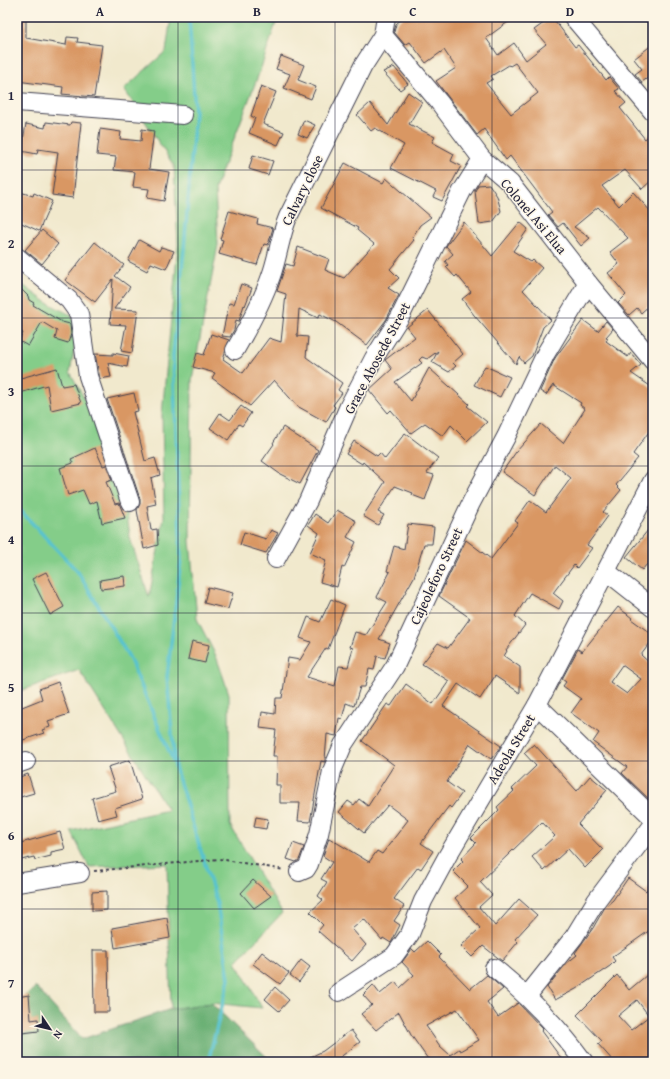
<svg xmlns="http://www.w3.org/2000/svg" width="670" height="1079" viewBox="0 0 670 1079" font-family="'Gentium Book Plus',serif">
	<rect width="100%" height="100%" fill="#fcf5e5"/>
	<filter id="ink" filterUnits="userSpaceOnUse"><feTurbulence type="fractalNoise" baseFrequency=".025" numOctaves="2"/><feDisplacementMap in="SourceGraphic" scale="8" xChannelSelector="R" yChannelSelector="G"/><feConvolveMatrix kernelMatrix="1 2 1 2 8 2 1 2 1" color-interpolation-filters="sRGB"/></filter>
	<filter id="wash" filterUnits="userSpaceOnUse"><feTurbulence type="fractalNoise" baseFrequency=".012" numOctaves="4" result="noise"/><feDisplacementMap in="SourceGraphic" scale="16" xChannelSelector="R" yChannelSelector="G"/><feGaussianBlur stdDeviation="0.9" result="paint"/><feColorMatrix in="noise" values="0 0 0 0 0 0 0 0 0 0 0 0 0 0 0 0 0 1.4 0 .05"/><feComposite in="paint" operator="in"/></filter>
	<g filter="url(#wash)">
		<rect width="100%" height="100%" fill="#f1e9cd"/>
		<path fill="#84cd89" stroke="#537862" d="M171,17H278L261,68L215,189L218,245L192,380L190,541L197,619L216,656L229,694L230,825L282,913L236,962L262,1008L211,1003L171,1009L167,864L89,867L71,831L168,810L79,670L17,692V281L46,302L71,315L78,330L70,372L104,435L124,488L130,538L149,597L164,518L162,414L178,245L174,166L124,89L166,51Z"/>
		<path fill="#6bb075" stroke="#466958" d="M36,987L82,1039L171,1009L211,1003L272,1062H17V1003Z"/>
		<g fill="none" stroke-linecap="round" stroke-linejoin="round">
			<g stroke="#57c3d0" stroke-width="3.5">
				<path d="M189,17L195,112L184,250L173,356L181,559L167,677L175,767L217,903L229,979L208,1062"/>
				<path d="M17,507L78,572L129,657L174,763"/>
			</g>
		</g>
		<g id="blocks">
			<g fill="#d99763" fill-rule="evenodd">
				<path d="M17,17H26V38L66,45L67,37L78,38L77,42L102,45L94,97L62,94L63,87L17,81Z"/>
				<path d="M404,17H515L486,38L498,55L514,43L526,60L546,44L534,30L552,17L575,47L578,45L606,80L609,77L619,89L615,91L626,103L620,108L645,139L653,132V179L642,189L625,170L602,186L619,206L633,192L653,214V302L641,313L637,308L629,315L618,303L626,295L608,273L619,264L610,252L628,238L598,207L574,227L590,238L581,246L563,223L558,227L548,215L552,212L510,156L506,160L484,129L477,135L436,81L456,68L444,50L426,63L410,42L405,45L394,32L396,24ZM515,63L538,93L511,114L486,83L493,79L491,76L509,65L510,66Z"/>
				<path d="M653,44V83L649,77L642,82L635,74L642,69L634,59Z"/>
				<path d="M281,56L304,65L298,80L316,87L311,99L284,88L290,74L276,69Z"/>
				<path d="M394,67L408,84L400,90L383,72Z"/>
				<path d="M261,86L276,92L263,124L284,132L278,145L249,133L255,118L251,116Z"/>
				<path d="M408,92L422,102L409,124L435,137L432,142L454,154L451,161L461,166L442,201L433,197L436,191L391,168L404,145L375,128L371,131L357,115L370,103L388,125Z"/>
				<path d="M304,120L315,125L307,138L298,134Z"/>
				<path d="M46,122L70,125L71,122L81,123L73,198L52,195L58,152L38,149L37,154L21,151L26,124L45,128Z"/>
				<path d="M100,129L121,132L120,139L141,141L142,129L154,131L149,169L169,172L164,201L147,198L149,189L133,187L135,172L114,170L116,157L97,155Z"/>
				<path d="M253,155L273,161L268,175L249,169Z"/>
				<path d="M345,163L383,183L386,178L431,217L420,225L412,238L414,240L390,269L399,278L388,288L399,295L386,320L367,345L336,322L320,314L318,318L299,309L297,336L308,337L306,357L342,383L338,390L342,393L333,405L335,407L326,422L297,406L274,380L250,406L212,378L215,373L193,367L197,353L204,355L211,334L229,340L223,359L243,373L269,338L281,342L286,294L277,291L286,264L293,266L298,247L329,259L325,270L344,278L374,244L357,230L358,228L321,208Z"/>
				<path d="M489,184L497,196L501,211L493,222L479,224L475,191L478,185Z"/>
				<path d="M17,191L33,196L34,193L52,201L39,231L17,221Z"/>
				<path d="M229,211L258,219L257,224L273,228L268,245L264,244L257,265L219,254L223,240L220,239Z"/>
				<path d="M464,222L492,256L520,222L528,229L513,251L531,262L533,260L542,268L523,290L551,320L543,327L532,356L524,363L519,357L516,364L474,315L462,299L471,292L457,275L455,277L446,267L448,265L445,261L453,254L446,246Z"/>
				<path d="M42,230L58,244L42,264L25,250Z"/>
				<path d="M139,240L159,251L161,247L174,251L166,269L151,263L147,271L128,261Z"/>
				<path d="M95,242L124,265L115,276L130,287L114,309L138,310L132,353L121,351L126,325L110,324L113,279L95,302L65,280Z"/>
				<path d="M241,284L252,288L245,306L244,305L239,321L236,320L234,330L230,337L222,336L229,303L234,304Z"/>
				<path d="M17,285L28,296L29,300L34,303L33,305L62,322L70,324L71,334L68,343L55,339L57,331L42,322L28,346L19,341L23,333L17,330Z"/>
				<path d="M428,310L463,354L453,363L456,366L449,372L432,362L438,351L427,359L422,357L419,360L422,363L395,382L411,401L429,368L469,404L467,406L487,422L467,441L451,425L443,436L425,423L411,433L391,410L388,413L369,390L392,369L385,360L415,337L407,327Z"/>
				<path d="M583,320L598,331L606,321L613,329L606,337L608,338L606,341L628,357L631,353L641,365L631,373L653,388V426L633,454L638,458L616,485L621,490L603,512L608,516L587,545L592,548L577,568L574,565L553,593L563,601L559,609L530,593L515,616L525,625L506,650L507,651L504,656L520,667V693L495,676L480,699L458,684L443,706L501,746L491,759L470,744L447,782L462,793L451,808L449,806L421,843L433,851L421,869L418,867L394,899L404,906L394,921L400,925L391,943L383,938L382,940L364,919L352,929L366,945L352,961L318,931L323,925L310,912L323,900L318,896L327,882L321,879L332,862L323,856L329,838L369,862L377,851L382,854L408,820L388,805L364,833L339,812L348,801L354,805L359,799L368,806L394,765L362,741L387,704L391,706L406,684L433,704L449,681L422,664L438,643L448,648L470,618L439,596L466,540L491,559L518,523L515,521L530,500L546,512L571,478L555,465L535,495L502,472L516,452L541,424L563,443L585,409L580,405L581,403L553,385L546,395L540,391L555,358Z"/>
				<path d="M113,353L129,356L127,367L108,363L111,377L100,379L95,354L113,355Z"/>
				<path d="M485,366L510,377L500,397L474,385Z"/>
				<path d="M57,368L62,386L74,384L81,403L51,410L47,385L20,393L17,379Z"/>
				<path d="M134,393L138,411L133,412L145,461L155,458L160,475L151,478L156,504L147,506L151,530L157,529L158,545L144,549L137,510L140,504V499L107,399Z"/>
				<path d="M241,406L251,413L242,426L239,424L228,440L210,428L220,413L230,420Z"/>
				<path d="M283,427L318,450L300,484L280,474L262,461L274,444L273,443Z"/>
				<path d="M405,433L438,458L427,473L434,475L425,500L412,495L413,493L395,486L378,512L384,515L378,525L363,516L385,482L363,462L362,464L346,454L354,441L377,456L380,453L385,459Z"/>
				<path d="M95,448L103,466L106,465L112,480L106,482L115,504L119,503L125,518L102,523L97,501L89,504L83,490L68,495L60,468L73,463L71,459Z"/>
				<path d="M337,510L356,521L347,537L356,542L344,568L342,567L337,587L320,582L326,560L310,553L319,533L308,525L315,514L328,523Z"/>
				<path d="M408,524L434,527L432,544H424L414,577L379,639L390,643L385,658L377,656L374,670L369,669L365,687H360L354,706L346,703L342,719L339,718L336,736L327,734L325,760V762L321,761L310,822L298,821L300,803H280V785H276L277,756H273L276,730L260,728L262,712L275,714L276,698H282L288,658L300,660L311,642L300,638L308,617L320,622L331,599L345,605L328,649L326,648L307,677L335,686L339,666L348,667L353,648L350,647L355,632L366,635L387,602L377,597L390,572L387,571L394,546L404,549Z"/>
				<path d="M653,524V557L642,570L626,557Z"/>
				<path d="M271,530L278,533L266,553L240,545L244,532L266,539Z"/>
				<path d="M46,572L64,607L50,615L32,579Z"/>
				<path d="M124,576L125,586L101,589L100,580Z"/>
				<path d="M208,587L233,593L228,609L204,603Z"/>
				<path d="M618,607L632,618L631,619L653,635V639L641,655L653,666V803L622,773L627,767L593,742L599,733L571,713L581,699L563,686L566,682L562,679L578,649L582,652ZM622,665L641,679L627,694L610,682Z"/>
				<path d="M192,641L209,645L205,663L188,659Z"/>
				<path d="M58,682L69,714L48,721L50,727L42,730L44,733L17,742V709L42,699L39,689Z"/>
				<path d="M534,744L577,791L590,776L607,790L578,824L603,850L585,868L568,849L544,871L532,857L555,836L542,822L480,882L492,895L479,907L495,926L519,899L537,915L515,939L518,942L502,961L483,946L472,957L461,946L480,928L455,898L468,886L453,871L463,861L461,859L476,843L471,838L499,810L497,807L514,791L512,789L536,766L524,753Z"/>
				<path d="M130,760L142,799L115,808L117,815L98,820L92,798L116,791L108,767Z"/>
				<path d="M28,774L34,793L17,798V778Z"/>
				<path d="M256,817L268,819L266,829L254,827Z"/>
				<path d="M60,832L65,849L51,852V856L35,860L34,857L21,860L17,844Z"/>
				<path d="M293,843L304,847L299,860L296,862L287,859Z"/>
				<path d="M628,878L646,891L653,879V928L612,957L615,961L610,966L576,989L555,1000L547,987L567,963L577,955L575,953L593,928L605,907L613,900Z"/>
				<path d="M253,880L271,896L254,908L241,893Z"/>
				<path d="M107,891V910L92,911V892Z"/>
				<path d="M167,918L170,938L115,948L112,928Z"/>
				<path d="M427,941L441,955L439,957L470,989L487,975L503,989L487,1002L498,1017L518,1003L543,1029L541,1031L564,1062H430L411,1035L399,1012L376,1030L361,1014L372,1005L363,995L373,985L380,994L395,982L400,988L414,975L402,962L412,949L415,952ZM457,1009L479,1040L460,1051L459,1049L450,1055L440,1046L426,1026Z"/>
				<path d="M93,950H108L109,1012H94Z"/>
				<path d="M262,952L289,973L280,984L253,964Z"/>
				<path d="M301,960L310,967L299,982L290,975Z"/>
				<path d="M653,970V1062H614L598,1044L602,1041L577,1015L617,975L629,990ZM637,1000L649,1016L631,1030L618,1016Z"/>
				<path d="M275,987L289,1000L279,1011L265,999Z"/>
				<path d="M29,995L31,1020L38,1019L39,1031L22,1033L19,1032L17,997Z"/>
				<path d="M351,1030L360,1042L334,1062H300L323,1051Z"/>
			</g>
		</g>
	</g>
	<g filter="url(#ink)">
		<use href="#blocks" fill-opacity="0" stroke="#414051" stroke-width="1"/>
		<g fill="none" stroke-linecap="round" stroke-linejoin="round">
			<g stroke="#414051" stroke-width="20">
				<g id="minor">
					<path d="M573,17L653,112"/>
					<path d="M383,35L439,102L482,159L510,183L588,283L653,361"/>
					<path d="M17,102L183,115"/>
					<path d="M17,257L69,300L79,314L88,376L130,502"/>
					<path d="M235,350C249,326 262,302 271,276C278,257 280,236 288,217L363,66L383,35L386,17"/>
					<path d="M276,559L308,501L349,406L374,358L400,317L462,191L482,159"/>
					<path d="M606,571L653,608"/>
					<path d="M537,705L653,818"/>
					<path d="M17,764L26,761"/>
					<path d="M299,872L306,869L309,864L319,834L332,771L343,745L395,666L471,503L506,437L546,353L588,283"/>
					<path d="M17,883L80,873"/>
					<path d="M494,968C528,995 558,1027 584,1062"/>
					<path d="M339,992L394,956L410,934L423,901L448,855L537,705L653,480"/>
					<path d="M527,996L574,937L596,901L653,825"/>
				</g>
			</g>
			<path stroke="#414051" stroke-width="2" stroke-dasharray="3 3" stroke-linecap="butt" d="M94,871L219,859L284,870"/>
			<use href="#minor" stroke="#fff" stroke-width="18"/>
		</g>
	</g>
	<path fill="none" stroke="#22223b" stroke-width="1" stroke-opacity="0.55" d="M178,17V1062M335,17V1062M492,17V1062M17,170H653M17,318H653M17,466H653M17,613H653M17,761H653M17,909H653"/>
	<g text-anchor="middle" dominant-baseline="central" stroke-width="3" stroke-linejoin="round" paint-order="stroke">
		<g font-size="14" fill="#22223b" stroke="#fcf5e5">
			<text transform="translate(302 190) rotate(-64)">Calvary close</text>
			<text transform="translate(534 216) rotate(50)">Colonel Asi Elua</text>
			<text transform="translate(377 358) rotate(-62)">Grace Abosede Street</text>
			<text transform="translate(436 576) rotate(-65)">Cajeoleforo Street</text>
			<text transform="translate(511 749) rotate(-59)">Adeola Street</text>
		</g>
	</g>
	<rect width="670" height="1079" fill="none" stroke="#fcf5e5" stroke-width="44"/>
	<g transform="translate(50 1029) rotate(125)" stroke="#fcf5e5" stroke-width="3" paint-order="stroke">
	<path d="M0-3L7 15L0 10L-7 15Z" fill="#22223b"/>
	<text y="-6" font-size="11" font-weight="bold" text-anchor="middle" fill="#22223b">N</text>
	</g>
	<rect x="22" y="22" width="626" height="1035" fill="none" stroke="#22223b" stroke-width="1.5"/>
	<g font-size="13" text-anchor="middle" font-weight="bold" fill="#22223b">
		<text x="100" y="16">A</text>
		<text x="257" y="16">B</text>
		<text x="413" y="16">C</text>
		<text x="570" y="16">D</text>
		<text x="11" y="100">1</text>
		<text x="11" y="248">2</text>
		<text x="11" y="396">3</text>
		<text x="11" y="544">4</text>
		<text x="11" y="692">5</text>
		<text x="11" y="840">6</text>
		<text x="11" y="988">7</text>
	</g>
</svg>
